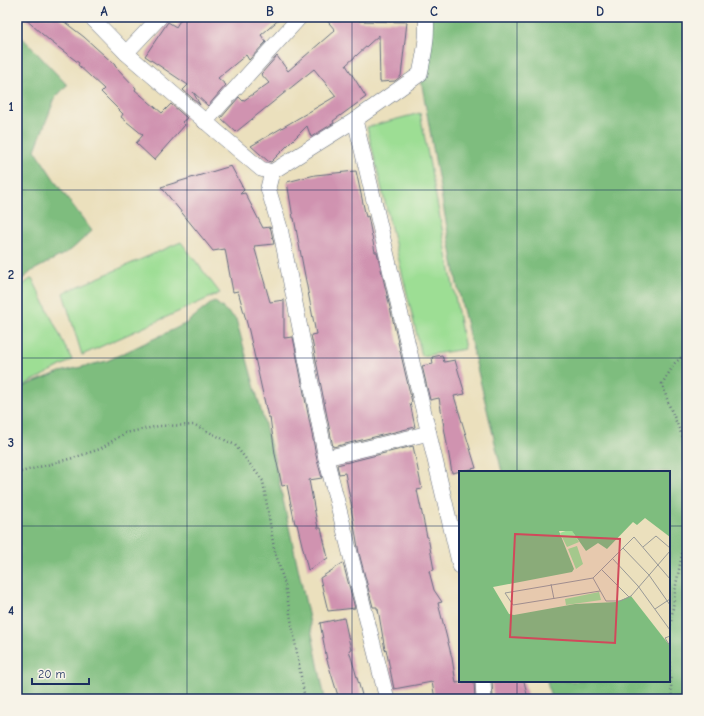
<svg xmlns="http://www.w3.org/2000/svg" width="704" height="716" viewBox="0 0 704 716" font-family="'Comic Neue',sans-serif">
	<rect width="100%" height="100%" fill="#f7f3e8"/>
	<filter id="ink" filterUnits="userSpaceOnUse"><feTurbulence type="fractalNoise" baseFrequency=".025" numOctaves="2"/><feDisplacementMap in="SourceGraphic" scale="8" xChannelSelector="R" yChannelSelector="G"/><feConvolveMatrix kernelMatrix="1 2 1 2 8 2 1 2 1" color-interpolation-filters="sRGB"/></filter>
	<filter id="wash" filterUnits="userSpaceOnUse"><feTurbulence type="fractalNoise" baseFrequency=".012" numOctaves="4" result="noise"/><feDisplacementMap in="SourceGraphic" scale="16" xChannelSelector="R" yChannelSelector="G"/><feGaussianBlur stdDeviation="0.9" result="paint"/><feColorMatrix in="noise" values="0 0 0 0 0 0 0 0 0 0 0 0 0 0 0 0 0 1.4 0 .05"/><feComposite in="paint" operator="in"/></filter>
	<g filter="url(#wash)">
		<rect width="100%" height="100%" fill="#ebe0bd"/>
		<g fill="#9dde94" stroke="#5c8679">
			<path d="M420,113L465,349L422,356L367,127Z"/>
			<path d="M181,242L220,293L82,355L63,293Z"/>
			<path d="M32,278L72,360L17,389V289Z"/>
		</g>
		<g fill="#7ebd7e" stroke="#4c766e">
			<path d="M426,17H687V699H551L547,681H669V472H502L457,284L420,74Z"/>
			<path d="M17,32L67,85L55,98L35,150L59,187L92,231L71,250L32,271L17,284Z"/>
			<path d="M214,301L236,319L273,454L307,609L325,699H17V389L60,372L107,361L185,324Z"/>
		</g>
		<g id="blocks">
			<g fill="#d093b0">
				<path d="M23,17H58L84,37L115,65V66L136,88L135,90L162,113L171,104L187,118L182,122L185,125L154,160L136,143L143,135L121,117L123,114L101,92L104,89L78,65L79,63L50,41Z"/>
				<path d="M182,17H282L261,35L266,42L249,60L246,55L218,78L226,85L208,106L193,92L200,105L183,90L188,85L145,56L168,22L176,27Z"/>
				<path d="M324,17H356L359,21L407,22L401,76L395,81L380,82L379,35L346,65L366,97L333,121L334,123L311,137L307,126L271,162L268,161L251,146L336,96L314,69L236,132L221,118L239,97L243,101L269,83L261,74L277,56L288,71L335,30Z"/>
				<path d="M231,166L244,190L240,194L245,193L263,228L270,227L271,230L274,244L254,246L270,302L284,300V338L293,337L317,460L322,478L309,480L318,528H321L328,558L308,570L297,524H295L287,485L282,486L275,454L270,417H268L249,331L238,291L233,292L225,249L213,251L161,187Z"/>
				<path d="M356,171L366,217L368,216L375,252H377L412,402L410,403L415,427L333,447L311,335L316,334L294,218H293L287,182L315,175Z"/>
				<path d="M442,355L444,362L455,360L465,394L454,396L476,468L452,473L439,398L430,400L422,366L433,364L432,357Z"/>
				<path d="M413,446L422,489L417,490L427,537H428L434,570L429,571L434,590L442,602L438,603L452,658L456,683L474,681L475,699H435L432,682L394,689L386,649L385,650L378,609H377V607H373L359,553L351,508H352L345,473L339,474L337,465Z"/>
				<path d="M343,563L355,608L328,611L320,578Z"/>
				<path d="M344,618L351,650H349L362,695L349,699H339L327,660L320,623Z"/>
				<path d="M492,681H524L528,699H493Z"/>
			</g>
		</g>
	</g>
	<g filter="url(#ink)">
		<use href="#blocks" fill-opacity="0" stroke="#646d7f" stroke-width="1"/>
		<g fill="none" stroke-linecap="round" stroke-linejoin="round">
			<g stroke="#646d7f" stroke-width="16">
				<g id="street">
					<path d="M91,17L126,53L222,136L261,169L272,172"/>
					<path d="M126,53L160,17"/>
					<path d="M355,120L460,566"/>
					<path d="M205,122L300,17"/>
					<path d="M326,458L429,433"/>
					<path d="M483,681L484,699"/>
					<path d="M387,699L326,458L280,228L268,188L272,172L355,120L420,74C424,55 428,36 426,17"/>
				</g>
			</g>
			<g stroke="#646d7f" stroke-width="2.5" stroke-dasharray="1 3" stroke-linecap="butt">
				<path d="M687,352L675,363L662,384L669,405L687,447"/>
				<path d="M17,473L73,458L100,449L125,433L159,426L195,425L235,445L263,481L274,548L285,585L305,699"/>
				<path d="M669,637L676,585L687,528"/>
				<path d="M669,658L672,699"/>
			</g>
			<use href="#street" stroke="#fff" stroke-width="15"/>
		</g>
	</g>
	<path fill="none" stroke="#1b2f5e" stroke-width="1" stroke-opacity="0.55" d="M187,17V699M352,17V699M517,17V472M17,190H687M17,358H687M17,526H460M669,526H687M517,681V699"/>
	<g transform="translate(459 471)">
		<rect width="211" height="211" fill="#ebe0bd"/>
		<path d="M112,58L120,71L108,76L101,62ZM118,75L124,93L117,98L109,78ZM140,121L142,129L107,134L106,128Z" fill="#9dde94"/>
		<path d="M0,0H211V66L186,47L178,54L174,51L148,78L139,72L127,80L113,60H100L115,98L113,101L34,116L50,143L55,144L116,133L157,131L172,125L211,175V211H0Z" fill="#7ebd7e"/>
		<path fill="none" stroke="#989997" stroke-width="1" d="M184,76L197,65L211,77M164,77L190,104L211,134M153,87L179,115L211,159M142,98L170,126M134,107L46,122L54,134L141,120M134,107L175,66L211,108M134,107L147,130H161L172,125L211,80M92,113L95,128M196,138L211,128M211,165L206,167L211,175"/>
		<path fill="#d1495b" fill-opacity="0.15" stroke="#d1495b" stroke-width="2" d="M56,63L161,68L156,172L51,166Z"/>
		<rect width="211" height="211" fill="none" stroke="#1b2f5e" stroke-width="2"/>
	</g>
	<rect width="704" height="716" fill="none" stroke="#f7f3e8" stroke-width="44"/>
	<path d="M32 678v6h57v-6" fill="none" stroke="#1b2f5e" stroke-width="2"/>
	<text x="38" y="678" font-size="12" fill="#1b2f5e" stroke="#f7f3e8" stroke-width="3" paint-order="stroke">20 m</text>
	<rect x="22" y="22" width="660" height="672" fill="none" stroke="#1b2f5e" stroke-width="1.5"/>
	<g font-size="13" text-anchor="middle" font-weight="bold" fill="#1b2f5e">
		<text x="104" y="16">A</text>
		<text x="270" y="16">B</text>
		<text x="434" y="16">C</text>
		<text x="600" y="16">D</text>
		<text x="11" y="111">1</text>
		<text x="11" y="279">2</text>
		<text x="11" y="447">3</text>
		<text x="11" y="615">4</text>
	</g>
</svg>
